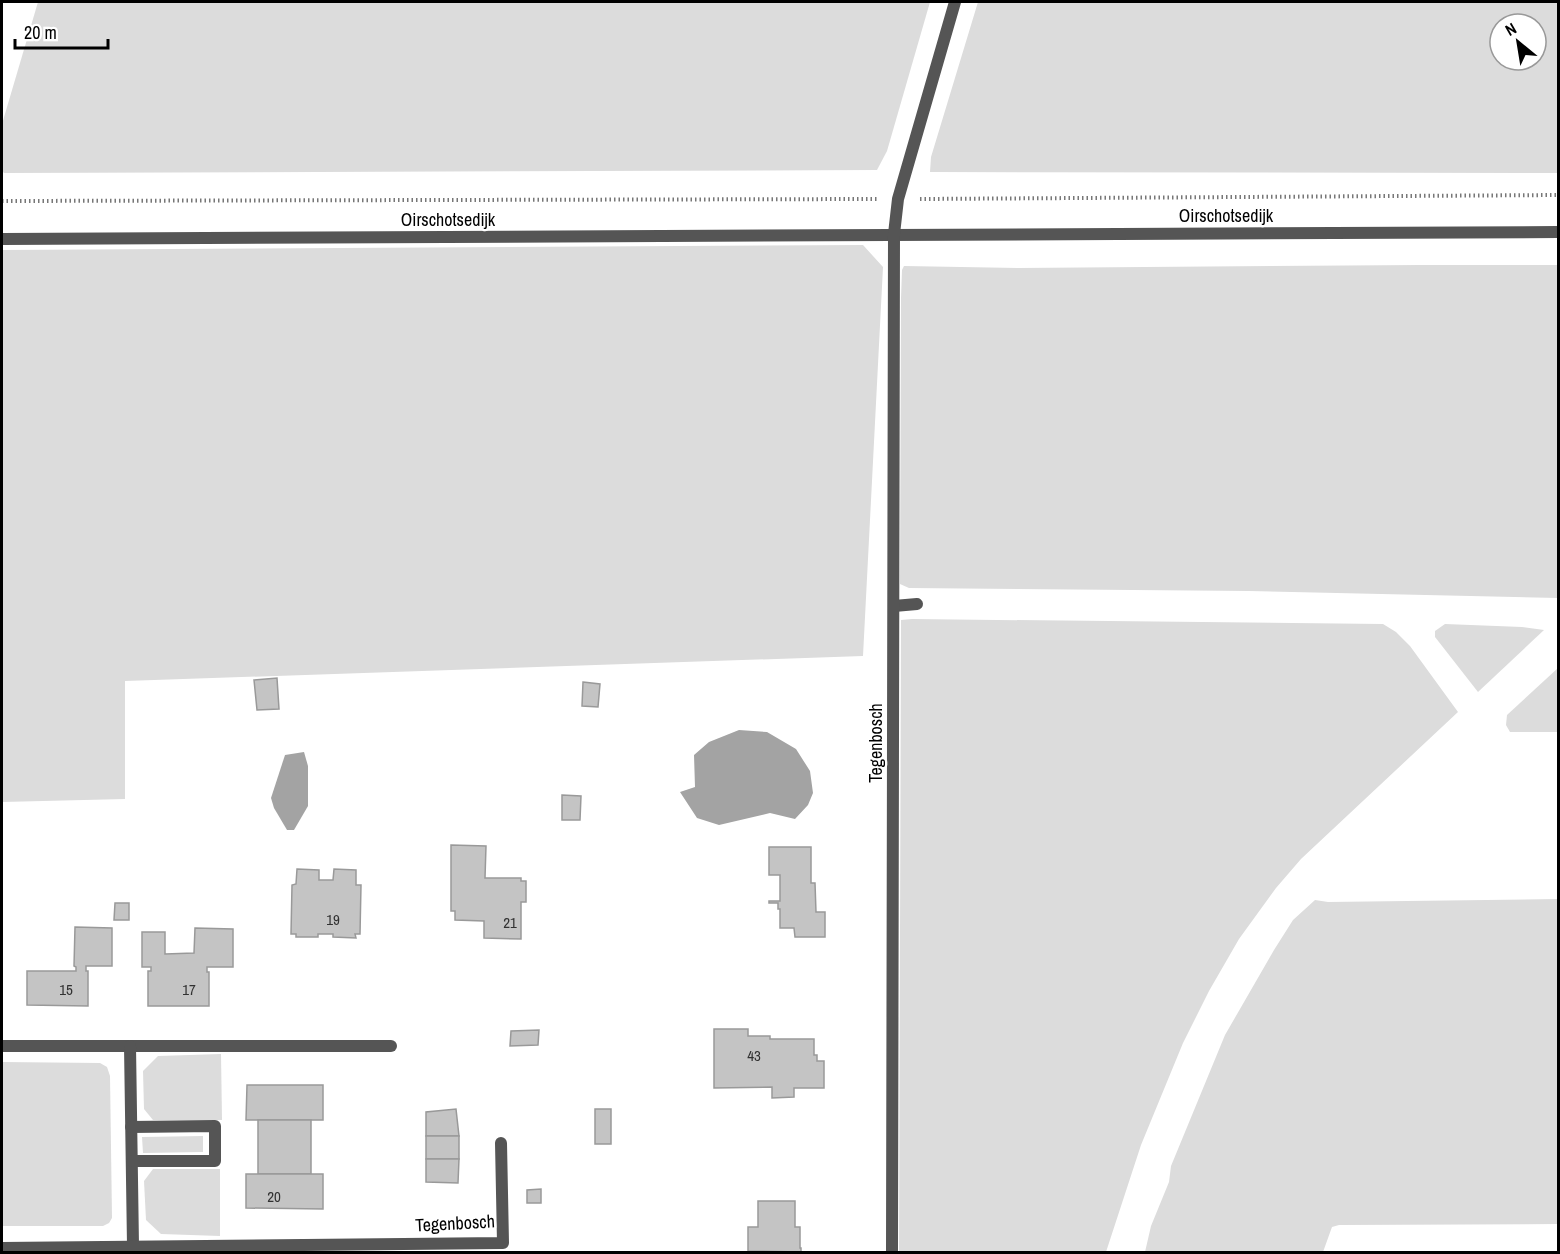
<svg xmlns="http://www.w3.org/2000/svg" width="1560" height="1254" viewBox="0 0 1560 1254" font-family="'Archivo Narrow',sans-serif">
	<rect width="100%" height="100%" fill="#fff"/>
	<g fill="#dcdcdc" fill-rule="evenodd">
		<path d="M38,2H930L887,151L877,170L4,173L2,171V124Z"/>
		<path d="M978,2H1558V173L930,172L931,157ZM1500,24H1536V60H1500Z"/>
		<path d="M863,245L883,267L863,656L125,681V799L2,802V250Z"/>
		<path d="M1420,265H1558V598L1249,591L909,588L900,584L901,298L902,270L904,266L1018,268Z"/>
		<path d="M912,619L1383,624L1396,632L1410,646L1458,712L1301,859L1276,888L1239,939L1209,991L1183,1043L1141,1145L1106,1252H899L901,620Z"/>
		<path d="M1445,624L1522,627L1544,630L1478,692L1435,637V631Z"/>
		<path d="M1558,668V732H1510L1506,725L1507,715Z"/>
		<path d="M1558,899V1224L1339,1225L1332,1227L1323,1252H1145L1151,1226L1169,1182L1171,1166L1225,1035L1274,950L1293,920L1315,900L1328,902Z"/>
		<path d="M221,1054L222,1120H153L144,1109L143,1071L158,1056Z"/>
		<path d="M2,1062L100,1063L107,1067L110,1076L112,1218L109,1223L103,1226H2Z"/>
		<path d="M203,1136V1152L143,1153L142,1137Z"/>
		<path d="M153,1169H220V1236L161,1234L146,1220L144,1181Z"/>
	</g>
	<g fill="#a3a3a3">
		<path d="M739,730L767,732L796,749L810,771L813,793L808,805L795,819L770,813L719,825L697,818L680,792L695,787L694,755L709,742Z"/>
		<path d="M304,752L308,766V806L294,830H287L274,808L271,798L285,755Z"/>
	</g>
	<g fill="#c4c4c4" stroke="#999" stroke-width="1.5">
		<path d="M277,678L279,709L257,710L254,680Z"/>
		<path d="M583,682L600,684L598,707L582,706Z"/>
		<path d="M562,795L581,796L580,820H562Z"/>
		<path d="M451,845L486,846L485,878H521V881H526V902H521V939L484,938V921L455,920V911H451Z"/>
		<path d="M769,847H811V883H815L816,912H825V937H795L794,928H780V909H778V903H769V901H780V875H769Z"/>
		<path d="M297,869L319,870V880H333L334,869L356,870V885H361L360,934H355L356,938L333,937V934H318V937H296V934H291L292,885L296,884Z"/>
		<path d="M115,903H129V920H114Z"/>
		<path d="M75,927L112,928V966H86V971H88V1006L27,1005V971H76V967L74,966Z"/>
		<path d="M195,928L233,929V967H207V972H209V1006H148V971H151V967H142V932H165V954L194,953Z"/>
		<path d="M714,1029H748V1036H770V1039H814V1055H817V1061H824V1088H794V1097L772,1098V1087L714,1088Z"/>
		<path d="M539,1030L538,1045L510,1046L511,1031Z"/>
		<path d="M247,1085H323V1120H246Z"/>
		<path d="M456,1109L459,1136H426V1112Z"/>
		<rect x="595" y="1109" width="16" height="35"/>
		<rect x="258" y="1120" width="53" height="54"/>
		<rect x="426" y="1136" width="33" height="23"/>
		<path d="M426,1159H459L458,1183L426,1182Z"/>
		<path d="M246,1174H323V1209L246,1208Z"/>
		<path d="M541,1189V1203H527V1190Z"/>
		<path d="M758,1201H795V1227H800V1248H801V1252L748,1251V1227H758Z"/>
	</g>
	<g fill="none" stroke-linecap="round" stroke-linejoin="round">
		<g stroke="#777" stroke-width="4" stroke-dasharray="1.5 3" stroke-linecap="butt">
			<path d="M920,199L1558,195"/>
			<path d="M2,201L877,199"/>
		</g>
		<path stroke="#555" stroke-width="12" d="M894,606L917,604"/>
		<g stroke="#555" stroke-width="12">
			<path d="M2,239L1558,232"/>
			<path d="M2,1046H391"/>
			<path d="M130,1046L133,1246"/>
			<path d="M131,1127L215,1126V1161H132"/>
			<path d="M2,1248L503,1243L501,1143"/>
			<path d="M892,1252L894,234L898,199L955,2"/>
		</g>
	</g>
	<g text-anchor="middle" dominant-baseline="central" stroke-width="4.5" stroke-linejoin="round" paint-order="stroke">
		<g font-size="15" fill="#313131">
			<text x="333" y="919">19</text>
			<text x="510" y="922">21</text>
			<text x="66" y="989">15</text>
			<text x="189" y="989">17</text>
			<text x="754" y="1055">43</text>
			<text x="274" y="1196">20</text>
		</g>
		<g font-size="18" fill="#000" stroke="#fff">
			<text x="1226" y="215">Oirschotsedijk</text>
			<text x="448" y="219">Oirschotsedijk</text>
			<text transform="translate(875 743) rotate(-90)">Tegenbosch</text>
			<text transform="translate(455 1223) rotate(-3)">Tegenbosch</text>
		</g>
	</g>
	<rect width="1560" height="1254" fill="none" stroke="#000000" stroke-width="6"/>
	<g transform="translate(1518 42) rotate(330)"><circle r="28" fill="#ffffff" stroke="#999999" stroke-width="1.5"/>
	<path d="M0-4.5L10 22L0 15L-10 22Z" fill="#000000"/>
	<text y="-9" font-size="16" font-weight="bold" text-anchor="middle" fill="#000000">N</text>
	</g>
	<path d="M15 39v9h93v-9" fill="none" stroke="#000000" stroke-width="3"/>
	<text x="24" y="39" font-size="18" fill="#000000" stroke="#ffffff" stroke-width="4.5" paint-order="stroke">20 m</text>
</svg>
